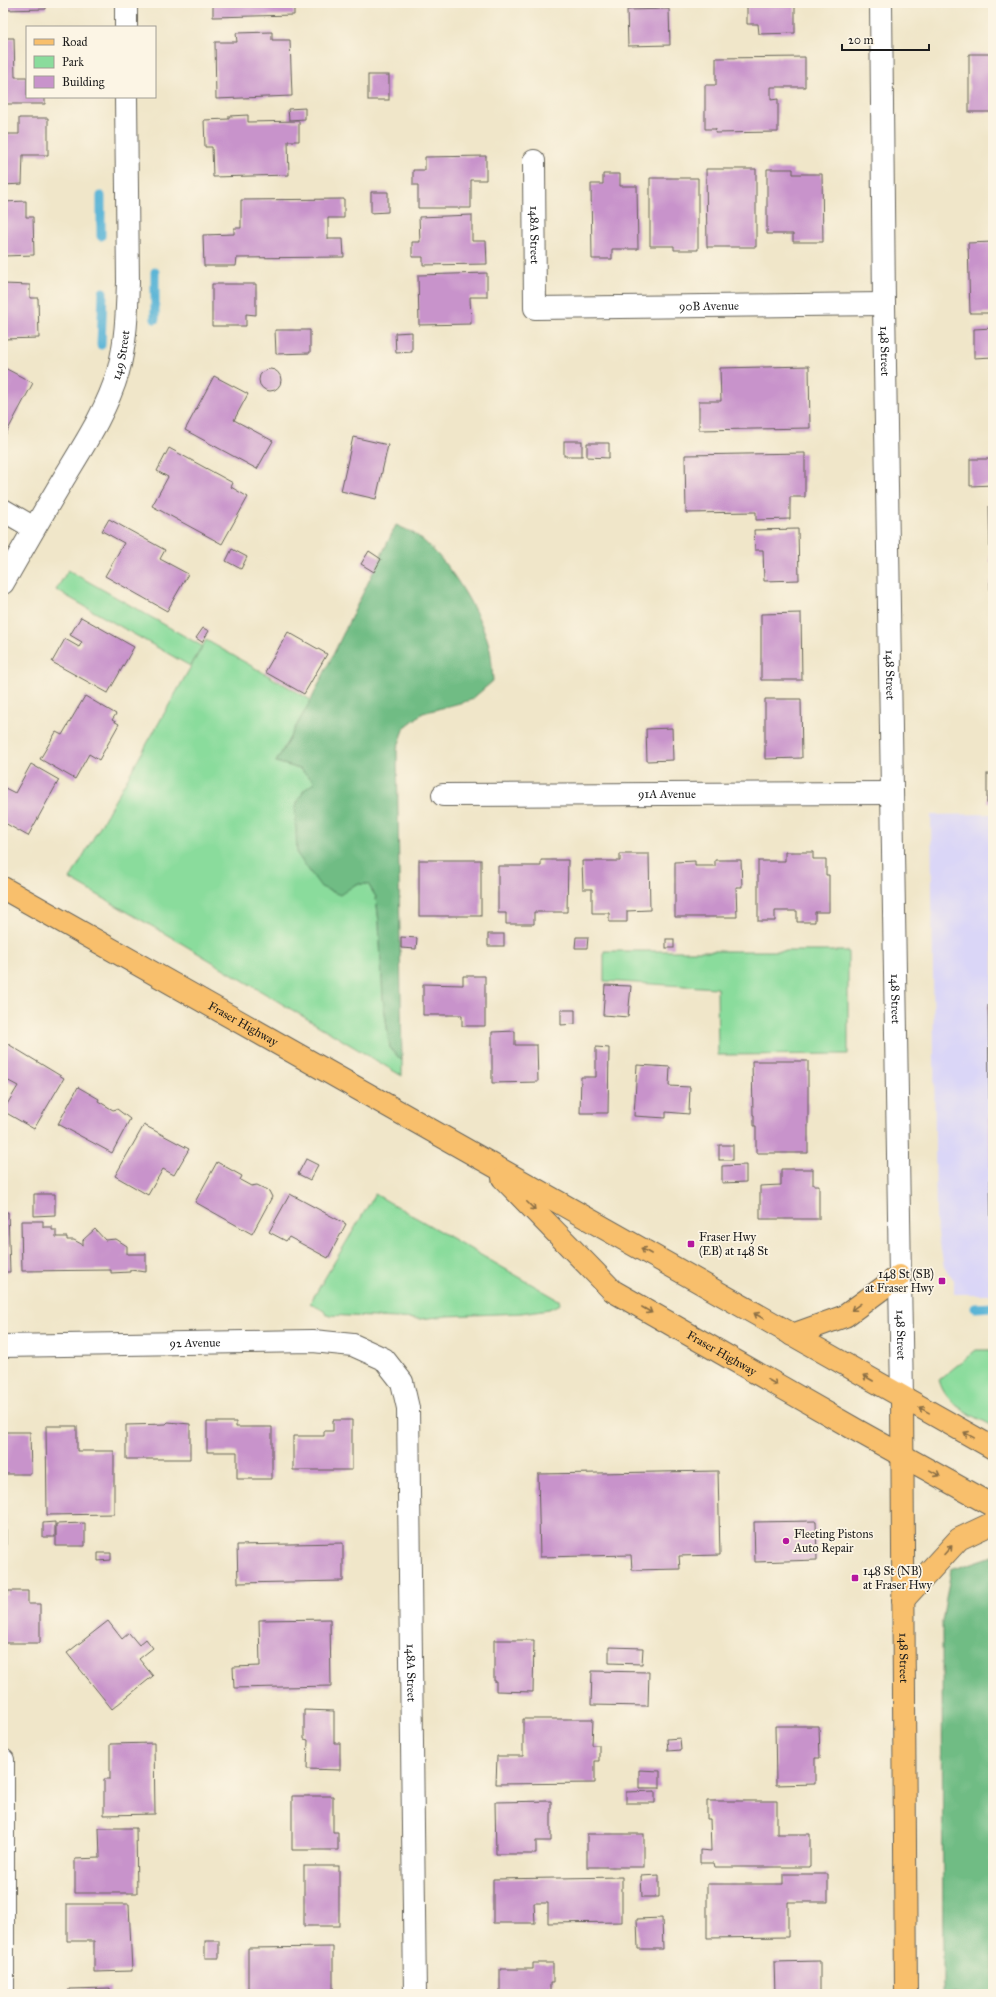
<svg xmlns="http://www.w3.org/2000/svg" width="996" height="1997" viewBox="0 0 996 1997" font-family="'IM FELL Great Primer',serif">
	<rect width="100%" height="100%" fill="#fcf5e5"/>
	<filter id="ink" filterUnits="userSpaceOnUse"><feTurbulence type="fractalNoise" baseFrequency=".025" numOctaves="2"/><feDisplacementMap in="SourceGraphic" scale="8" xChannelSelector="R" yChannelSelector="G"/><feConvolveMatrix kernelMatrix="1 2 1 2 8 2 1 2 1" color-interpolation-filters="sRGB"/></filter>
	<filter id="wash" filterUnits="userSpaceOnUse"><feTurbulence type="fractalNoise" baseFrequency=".012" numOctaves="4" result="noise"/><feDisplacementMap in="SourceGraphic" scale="16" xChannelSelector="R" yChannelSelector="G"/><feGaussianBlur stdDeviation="0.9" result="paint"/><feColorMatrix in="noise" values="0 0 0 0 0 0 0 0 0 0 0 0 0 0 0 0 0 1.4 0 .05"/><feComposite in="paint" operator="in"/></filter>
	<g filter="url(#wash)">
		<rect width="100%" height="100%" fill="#f0e6c9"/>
		<path fill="#dad6f7" d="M993,814V1294H954V1280L944,1267L936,1222L931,815Z"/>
		<g fill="#8adc9c" stroke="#537c5c">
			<path d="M68,570L202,646L190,666L56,590Z"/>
			<path d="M206,640L311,700L276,762L300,769L316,782L340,894L356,884H368L376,897L379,922L383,999L390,1048L402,1061V1076L176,940L70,879Z"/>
			<path d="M604,951H848V1054L718,1055L717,988L604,981Z"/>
			<path d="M375,1194L559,1300L560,1304L549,1309L521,1313L447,1316L421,1319L326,1315L324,1311L310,1303Z"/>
			<path d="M976,1350H993V1426C971,1414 946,1406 939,1380Z"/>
		</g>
		<g fill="#6fbc84" stroke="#466c50">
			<path d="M396,525C402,528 408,530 413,533C444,552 479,610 489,645C492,656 492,670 493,681L471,700L423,713L405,727L397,749L402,1061L390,1048L383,999L379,922L376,897L368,884H356L340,895L321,887L297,854L295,807L304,790L315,782L300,769L276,762L311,700Z"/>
			<path d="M993,1556V1994H943L942,1622L951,1570Z"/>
		</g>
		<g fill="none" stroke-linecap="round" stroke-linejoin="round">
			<g stroke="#58b4d6" stroke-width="9">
				<path d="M101,196V236"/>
				<path d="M155,319V272"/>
				<path d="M101,345L103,292"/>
				<path d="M975,1308L993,1307"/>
			</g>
		</g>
		<g id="blocks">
			<g fill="#c893cb">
				<path d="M3,3H46V9L3,10Z"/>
				<path d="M213,3H294V15L213,17Z"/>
				<path d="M747,3H795V33L759,34L758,24H747Z"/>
				<path d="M669,9L670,45L628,46L627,10Z"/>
				<path d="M272,32V40H290L292,96L216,99L215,42H237L236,33Z"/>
				<path d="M3,38H14L15,77H27V97H45V104H3Z"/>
				<rect x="969" y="54" width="24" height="58"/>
				<path d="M805,57V87H771V100L778,99V132L715,133L716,129H705V85H716V58Z"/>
				<rect x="368" y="75" width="21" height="25"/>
				<path d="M305,108V119L289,120L288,109Z"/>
				<path d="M248,115V122L299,121V141H288L289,175L213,177L212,147H205L204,120L229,119V116Z"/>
				<path d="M19,118H48V155H23L22,184L3,185V134H19Z"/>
				<path d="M486,156V180H471V208H418V185H413V170H425V157Z"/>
				<path d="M706,169H756V247H707Z"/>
				<path d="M767,169H793V174H822L823,242H793V234H767Z"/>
				<path d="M603,174H620V186H637L638,249H612V259H592L591,184H603Z"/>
				<path d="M650,178H698V250H674V246H650Z"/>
				<path d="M371,192H388V212L371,213Z"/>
				<path d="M344,199V218H328V239H343L344,257L237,258L236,266H204L203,235L234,234V228H241V200Z"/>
				<path d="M26,201V217H33L34,255L3,256V202Z"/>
				<path d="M472,215V241H486L487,264L423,265V257H412V242H420L419,217Z"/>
				<path d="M993,242V313H970L968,243Z"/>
				<path d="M487,273V297H470L471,324L419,325L418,275Z"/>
				<path d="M3,284L30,285V298H38L39,338L3,339Z"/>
				<path d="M212,284H256V315L246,314V326H212Z"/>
				<path d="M993,328V357L974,358V329Z"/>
				<path d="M275,330H310V353L276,354Z"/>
				<path d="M412,332V352L396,353L395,333Z"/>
				<path d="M809,366L810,428L699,430V401H721L720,368Z"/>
				<path d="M3,367L33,383L3,439Z"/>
				<circle cx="270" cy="380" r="11"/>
				<path d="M214,376L248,394L234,420L273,441L257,469L185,430Z"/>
				<path d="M353,437L388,445L376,499L341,491Z"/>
				<rect x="564" y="441" width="18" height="15"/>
				<path d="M587,443H609V458L587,457Z"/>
				<path d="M169,448L233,483L231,487L248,497L222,544L152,506L168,477L157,471Z"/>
				<path d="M805,453V497H790V519L756,520V512L686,513L685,455Z"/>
				<path d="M970,459H993V485L970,486Z"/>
				<path d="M989,506H993V562H990Z"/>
				<path d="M109,519L165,550L160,559L188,574L167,611L105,576L124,543L102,531Z"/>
				<path d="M798,529L799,580L764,581L763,550H755L754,530Z"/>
				<path d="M232,549L247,557L241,569L226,561Z"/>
				<path d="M369,551L381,559L374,572L361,564Z"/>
				<path d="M990,582H993V643H991Z"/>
				<path d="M801,613L802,680H761V614Z"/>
				<path d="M81,617L134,647L108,693L52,662L65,639L79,647L82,642L70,635Z"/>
				<path d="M203,628L209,631L202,642L196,638Z"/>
				<path d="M288,632L327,654L304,694L265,672Z"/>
				<path d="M85,696L116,714L112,720L119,724L99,760L89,754L75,779L40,759L56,732L62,735Z"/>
				<path d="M765,699H801L802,758L765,759Z"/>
				<path d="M672,728L673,760L647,761L646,729Z"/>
				<path d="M31,764L59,780L28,836L3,822V787L15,793Z"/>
				<rect x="987" y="774" width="6" height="29"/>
				<path d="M785,852H813V859H826V875H829V912H815V922H797V911H775V921H758V861H785Z"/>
				<path d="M620,854H649L650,910L627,911V922H609V913H592V889H583L582,861H620Z"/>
				<rect x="419" y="860" width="62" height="56"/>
				<path d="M541,860H568L567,912H534V924H506V913H498V866H541Z"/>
				<path d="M715,860H741L742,887H736L737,917H675V862L695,861V866H715Z"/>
				<rect x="488" y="934" width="16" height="12"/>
				<path d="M401,937L417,938L416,949L401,948Z"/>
				<path d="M576,937H588L587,948H575Z"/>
				<rect x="666" y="939" width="8" height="9"/>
				<path d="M463,976H485V1026H462V1015H423V984L463,985Z"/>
				<path d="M605,985L631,986L628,1017L603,1015Z"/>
				<path d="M988,1005H993V1250H991Z"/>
				<path d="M561,1010H575V1024L561,1025Z"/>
				<path d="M515,1031V1045H537L538,1082L492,1083V1032Z"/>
				<path d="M8,1044L64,1078L34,1129L3,1111L18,1086L3,1078V1051Z"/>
				<path d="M596,1047L609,1048L608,1113H580L581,1077H596Z"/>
				<path d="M752,1061H808V1153H756V1126H754V1115H753Z"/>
				<path d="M637,1065L670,1067L669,1086L690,1087L689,1114L666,1112V1118L634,1116Z"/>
				<path d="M78,1087L99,1099L98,1101L113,1110L117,1109L130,1119L112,1153L58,1124Z"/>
				<path d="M144,1125L189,1149L174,1175L163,1169L148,1195L115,1176Z"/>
				<rect x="719" y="1145" width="14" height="15"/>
				<path d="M306,1159L318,1165L310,1180L298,1174Z"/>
				<path d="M217,1162L242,1176L240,1180L251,1186L257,1185L269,1191L272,1197L252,1234L195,1202Z"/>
				<path d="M746,1165V1182L722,1183V1166Z"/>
				<path d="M781,1169H813V1185H819V1219H760V1186L781,1185Z"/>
				<path d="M34,1194H55V1215L34,1216Z"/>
				<path d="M290,1194L346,1224L328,1258L289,1237L286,1241L269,1232Z"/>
				<path d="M3,1212H8L10,1272H3Z"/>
				<path d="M21,1221H43V1227H52V1230H56V1237H67V1240H74L83,1245V1240L95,1229L105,1240L116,1239L127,1246V1254H146V1272L130,1270V1272L111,1273V1270L22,1271Z"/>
				<path d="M333,1420H352V1470H293V1436H324V1431H333Z"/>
				<path d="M168,1422L190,1424V1459H126V1425L166,1424Z"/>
				<path d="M207,1422H236V1427H272V1479H237V1452H207Z"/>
				<path d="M46,1426H77V1451H114V1514L47,1515Z"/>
				<path d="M3,1432H30L31,1474H3Z"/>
				<path d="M718,1471L720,1555L679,1556L680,1569L632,1570L631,1555L540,1557L538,1474Z"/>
				<rect x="3" y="1515" width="3" height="32"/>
				<path d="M816,1521L817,1560L755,1562L754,1522Z"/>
				<path d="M55,1522V1537H43V1523Z"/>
				<path d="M85,1523V1546H56V1524Z"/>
				<path d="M343,1543V1581L238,1583L237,1545Z"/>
				<path d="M98,1553H111V1560L98,1561Z"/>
				<path d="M8,1591H28V1604H40V1643H3V1595H8Z"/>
				<path d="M330,1619L331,1686L234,1688L233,1667L260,1666L259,1620Z"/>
				<path d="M108,1621L122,1639L129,1633L139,1645L146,1639L153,1648L139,1659L153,1676L112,1709L67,1653Z"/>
				<path d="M494,1640H534L533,1692L496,1691V1681H494Z"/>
				<path d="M609,1647L643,1648L642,1664L609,1663Z"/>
				<path d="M592,1671L649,1672L648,1706L591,1705Z"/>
				<path d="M304,1710L334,1711V1743H340V1770L307,1769L308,1740L304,1739Z"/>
				<path d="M523,1719H593L592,1745H599V1761H595V1783L496,1784L497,1756H523Z"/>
				<path d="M775,1726H819L820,1758H815V1784L776,1785Z"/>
				<path d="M680,1738L681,1750L668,1751L667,1739Z"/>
				<path d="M154,1743L155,1814L104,1815V1779H110V1744Z"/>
				<path d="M639,1770L660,1771V1788H639Z"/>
				<path d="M655,1791V1803H626V1792Z"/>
				<path d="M292,1796H333V1832H338V1850H292Z"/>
				<path d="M551,1801V1841H536V1854H496L495,1802Z"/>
				<path d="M707,1801H777V1834H810V1867H715L714,1863H700V1850L711,1851L710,1819H707Z"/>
				<path d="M99,1828H136L137,1893H75V1859L100,1858Z"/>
				<rect x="587" y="1834" width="57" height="33"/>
				<rect x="304" y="1866" width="35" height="60"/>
				<path d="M784,1874H828V1902H788V1937L707,1938V1884H784Z"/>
				<path d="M659,1875V1897H642L641,1876Z"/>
				<path d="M622,1877V1922L548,1923V1903H534L535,1923H493V1879Z"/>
				<path d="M67,1904H129L132,1971L94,1972V1941H67Z"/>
				<path d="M662,1918L663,1949H638L637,1919Z"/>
				<rect x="205" y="1941" width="14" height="17"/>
				<path d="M333,1947V1990H343V1994H248V1948Z"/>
				<path d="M820,1961V1994H775L774,1962Z"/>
				<path d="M533,1963H553V1983H550V1994H500V1969H533Z"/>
				<path d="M110,1988V1994H69V1989Z"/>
			</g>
		</g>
	</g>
	<g filter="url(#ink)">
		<use href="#blocks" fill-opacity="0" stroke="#666359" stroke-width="1"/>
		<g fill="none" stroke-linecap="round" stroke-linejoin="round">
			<g stroke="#666359" stroke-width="24">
				<g id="minor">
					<path d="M126,3V27"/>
					<path id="s1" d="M881,3L884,304L902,1398"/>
					<path id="s2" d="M534,161L535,308L884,304"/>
					<path d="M3,510L34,528"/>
					<path id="s3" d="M3,583C23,548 43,513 64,478C84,445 107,410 118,372C126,343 127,312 128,282L126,97"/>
					<path id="s4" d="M443,795L892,793"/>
					<path id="s5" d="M3,1346L313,1341L353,1345L384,1359L402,1382L408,1408L415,1994"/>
					<path d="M3,1760V1994"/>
				</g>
			</g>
			<g stroke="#666359" stroke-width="24">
				<g id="major">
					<path id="s6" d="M3,888L993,1448"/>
					<path id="s7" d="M503,1178L613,1291L858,1431L993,1506"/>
					<path d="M792,1335L845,1316L899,1276"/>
					<path id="s8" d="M902,1398L906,1994"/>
					<path d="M903,1600L959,1539L993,1523"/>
				</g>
			</g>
			<use href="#minor" stroke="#fff" stroke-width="22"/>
			<use href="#major" stroke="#f8bf6c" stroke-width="22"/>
		</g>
		<defs><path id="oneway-shaft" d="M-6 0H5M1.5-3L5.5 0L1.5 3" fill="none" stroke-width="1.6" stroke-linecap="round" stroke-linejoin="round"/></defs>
		<g stroke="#8a6e44">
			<use href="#oneway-shaft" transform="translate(531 1206) rotate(45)"/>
			<use href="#oneway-shaft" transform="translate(646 1251) rotate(-150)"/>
			<use href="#oneway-shaft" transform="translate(856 1307) rotate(144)"/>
			<use href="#oneway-shaft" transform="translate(647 1310) rotate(30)"/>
			<use href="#oneway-shaft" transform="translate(759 1316) rotate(-150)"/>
			<use href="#oneway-shaft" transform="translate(868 1378) rotate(-150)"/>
			<use href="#oneway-shaft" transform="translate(772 1382) rotate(30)"/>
			<use href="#oneway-shaft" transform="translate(924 1410) rotate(-151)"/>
			<use href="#oneway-shaft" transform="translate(969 1435) rotate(-151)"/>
			<use href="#oneway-shaft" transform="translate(935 1473) rotate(29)"/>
			<use href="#oneway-shaft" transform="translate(948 1550) rotate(-48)"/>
		</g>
	</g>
	<g fill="#b5179e" stroke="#fcf5e5" stroke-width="1.5">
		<rect x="687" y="1240" width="8" height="8" rx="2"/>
		<rect x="938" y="1277" width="8" height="8" rx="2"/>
		<circle cx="786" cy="1541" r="4"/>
		<rect x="851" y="1574" width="8" height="8" rx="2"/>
	</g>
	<g text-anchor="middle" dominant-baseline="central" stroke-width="3.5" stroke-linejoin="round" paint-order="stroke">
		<g font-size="12" fill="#1c1c1c" stroke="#fcf5e5">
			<text stroke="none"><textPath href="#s2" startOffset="74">148A Street</textPath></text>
			<text stroke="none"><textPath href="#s2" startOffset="321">90B Avenue</textPath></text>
			<text stroke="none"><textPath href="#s1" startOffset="348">148 Street</textPath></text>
			<text stroke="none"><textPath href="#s3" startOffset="258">149 Street</textPath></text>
			<text stroke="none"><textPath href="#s1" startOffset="672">148 Street</textPath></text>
			<text stroke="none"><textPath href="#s4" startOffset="224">91A Avenue</textPath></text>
			<text stroke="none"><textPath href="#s1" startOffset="996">148 Street</textPath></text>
			<text stroke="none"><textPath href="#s6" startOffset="276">Fraser Highway</textPath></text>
			<text stroke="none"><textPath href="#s1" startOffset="1332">148 Street</textPath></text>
			<text stroke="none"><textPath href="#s5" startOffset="192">92 Avenue</textPath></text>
			<text stroke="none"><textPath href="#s7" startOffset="283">Fraser Highway</textPath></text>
			<text stroke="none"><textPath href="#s8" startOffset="260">148 Street</textPath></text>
			<text stroke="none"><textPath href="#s5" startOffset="705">148A Street</textPath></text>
		</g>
		<g font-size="12" fill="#1c1c1c" stroke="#fcf5e5" text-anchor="start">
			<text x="699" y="1237">Fraser Hwy<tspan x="699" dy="14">(EB) at 148 St</tspan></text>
			<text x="934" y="1274" text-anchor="end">148 St (SB)<tspan x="934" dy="14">at Fraser Hwy</tspan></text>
			<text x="794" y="1534">Fleeting Pistons<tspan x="794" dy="14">Auto Repair</tspan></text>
			<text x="863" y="1571">148 St (NB)<tspan x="863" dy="14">at Fraser Hwy</tspan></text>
		</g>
	</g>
	<rect width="996" height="1997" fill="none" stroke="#fcf5e5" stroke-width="16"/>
	<rect x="26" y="26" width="130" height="72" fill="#fcf5e5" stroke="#a29e95"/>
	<rect x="34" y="39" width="20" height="6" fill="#f8bf6c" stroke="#a29e95"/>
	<text x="62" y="46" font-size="12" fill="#1c1c1c">Road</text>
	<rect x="34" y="56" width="20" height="12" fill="#8adc9c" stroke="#a29e95"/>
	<text x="62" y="66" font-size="12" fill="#1c1c1c">Park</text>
	<rect x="34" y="76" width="20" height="12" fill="#c893cb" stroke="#a29e95"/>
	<text x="62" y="86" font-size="12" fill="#1c1c1c">Building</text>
	<path d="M842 44v6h87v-6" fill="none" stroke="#1c1c1c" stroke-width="2"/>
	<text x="848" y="44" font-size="12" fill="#1c1c1c" stroke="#fcf5e5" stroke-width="3" paint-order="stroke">20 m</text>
</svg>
